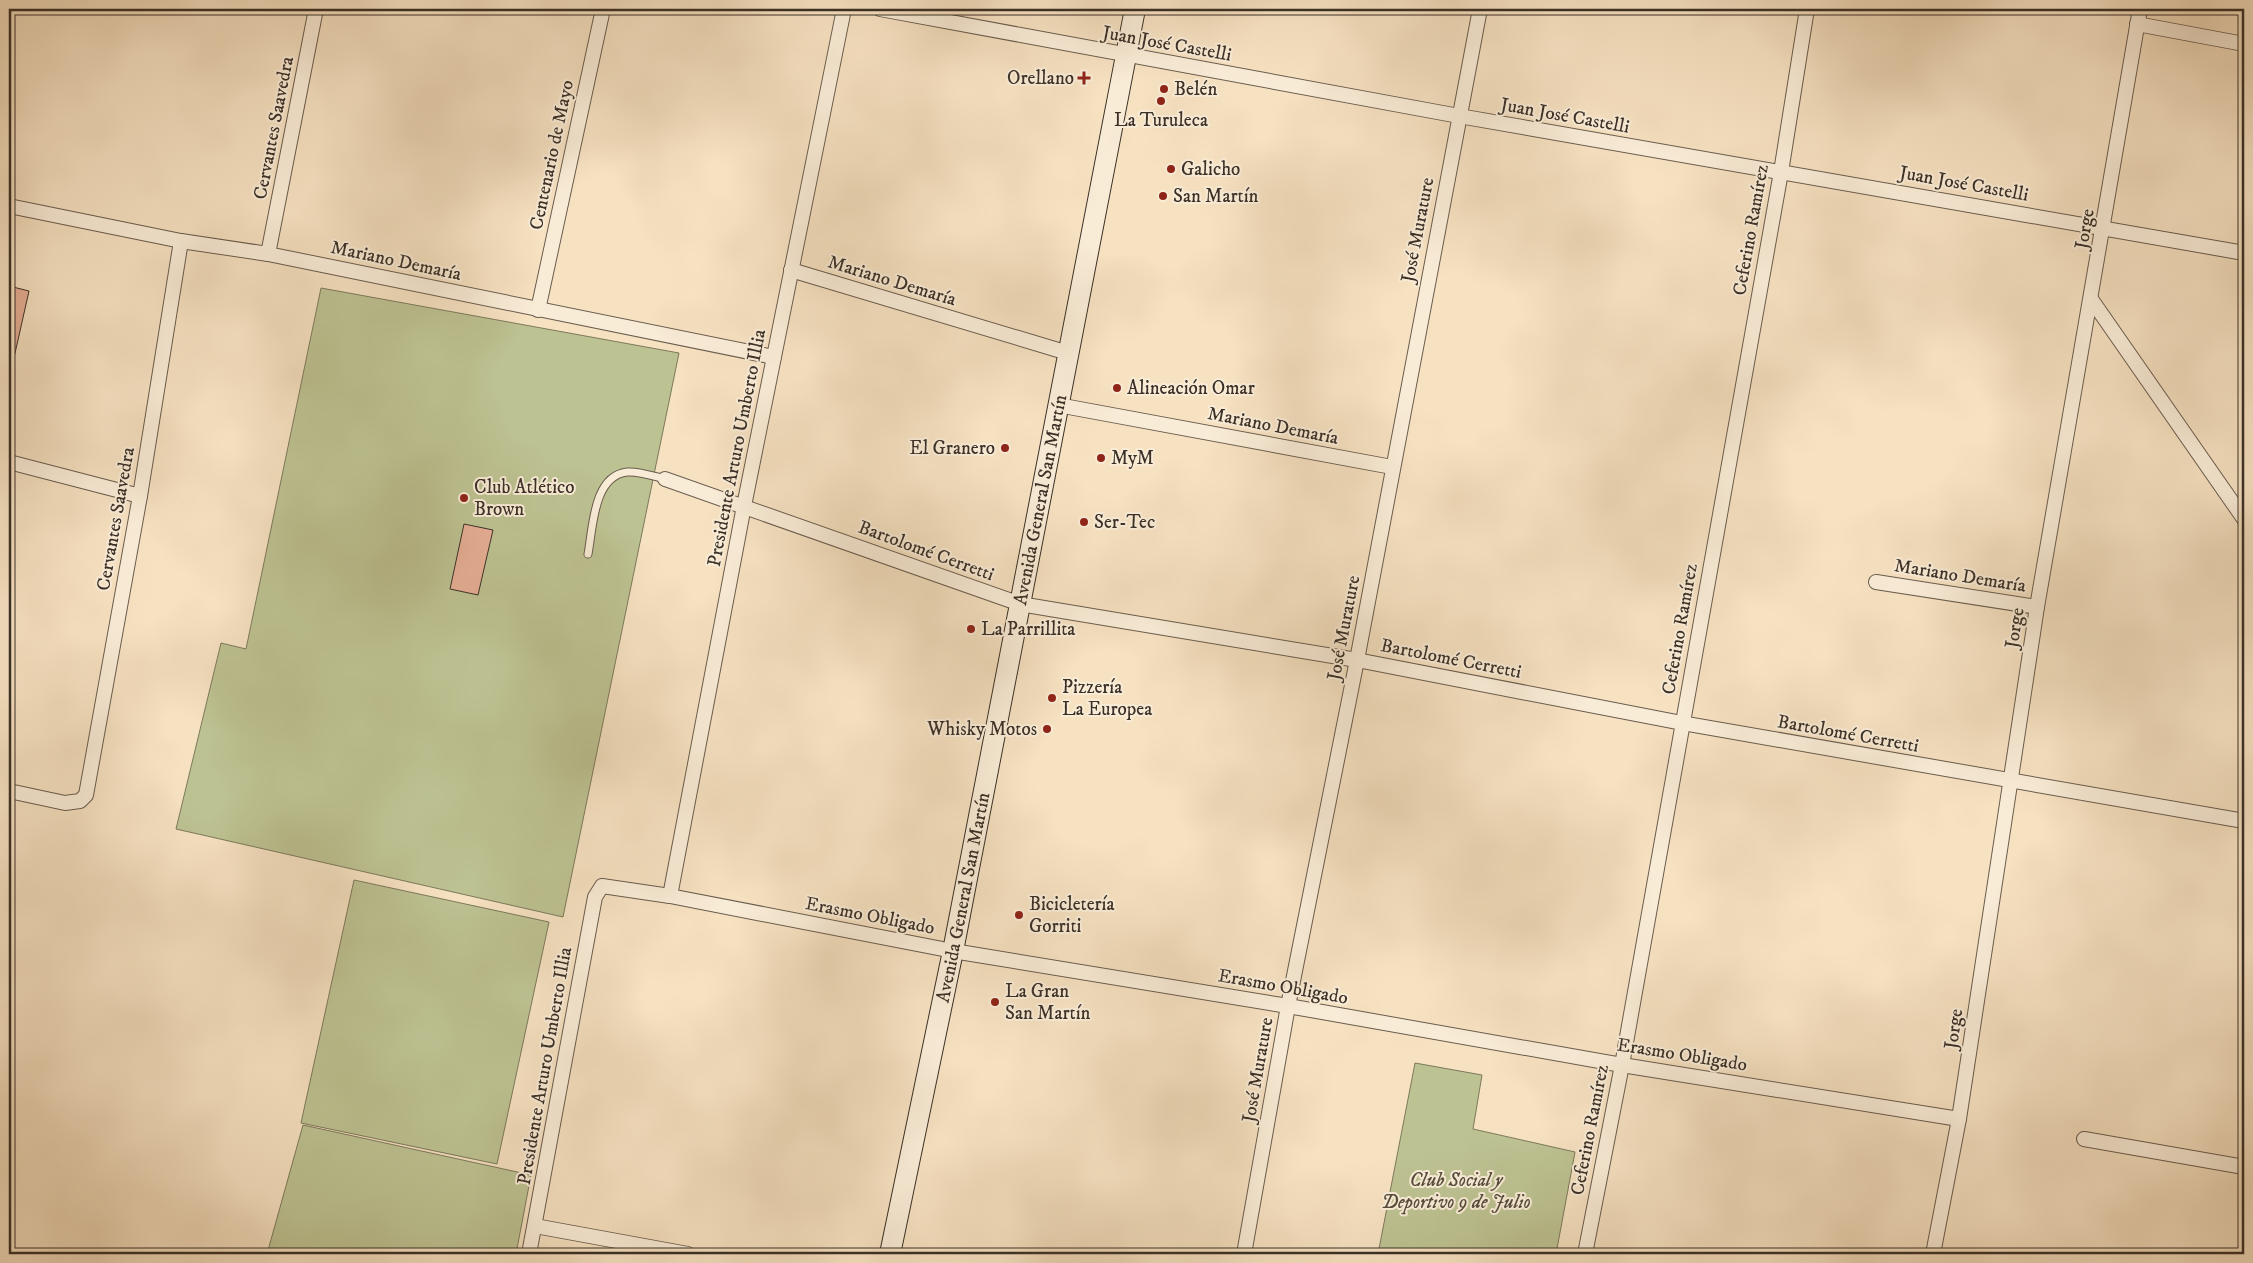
<svg xmlns="http://www.w3.org/2000/svg" width="2253" height="1263" viewBox="0 0 2253 1263" font-family="'IM FELL DW Pica',serif">
	<rect width="100%" height="100%" fill="#f6e1c1"/>
	<filter id="stains"><feTurbulence type="fractalNoise" baseFrequency=".004" numOctaves="4"/><feColorMatrix values="0 0 0 0 .2 0 0 0 0 .09 0 0 0 0 .02 0 0 0 .5 -.17"/></filter>
	<radialGradient id="worn" r=".72"><stop offset=".6" stop-color="#630" stop-opacity="0"/><stop offset="1" stop-color="#630" stop-opacity=".3"/></radialGradient>
	<g fill="#bdc292" stroke="#7c795c">
		<path d="M321,288L679,353L563,917L176,829L221,643L246,649Z"/>
		<path d="M354,880L549,922L497,1164L301,1123Z"/>
		<path d="M1415,1063L1482,1075L1473,1129L1575,1152L1556,1254H1378Z"/>
		<path d="M303,1125L531,1175L516,1254H267Z"/>
	</g>
	<g fill="#e6ae95" stroke="#3b3027">
		<path d="M9,286L29,291L13,362L9,361Z"/>
		<path d="M464,524L493,530L478,595L450,589Z"/>
	</g>
	<g fill="none" stroke-linecap="round" stroke-linejoin="round">
		<g stroke="#6a5c4e" stroke-width="9">
			<path id="service" d="M588,554C593,528 593,476 627,472C639,471 653,476 665,479"/>
		</g>
		<g stroke="#6a5c4e" stroke-width="16">
			<g id="minor">
				<path d="M880,9L1459,116L2244,253"/>
				<path d="M2137,24L2244,44"/>
				<path d="M9,206L181,241L268,254L774,357"/>
				<path d="M268,254L316,9"/>
				<path d="M791,270L1068,353"/>
				<path d="M2091,299L2244,519"/>
				<path d="M538,310L603,9"/>
				<path d="M1058,405L1392,467"/>
				<path d="M9,462L140,496"/>
				<path d="M665,479L1020,604L1357,660L1682,723L2244,821"/>
				<path d="M1876,582L2037,607"/>
				<path d="M9,791L65,803L80,801L86,795L140,496L181,241"/>
				<path d="M670,896L744,506L844,9"/>
				<path d="M2084,1139L2244,1167"/>
				<path d="M535,1226L688,1254"/>
				<path d="M529,1254L595,897L602,886L670,896L953,951L1288,1006L1622,1065L1959,1119"/>
				<path d="M1244,1254L1288,1006L1357,660L1480,9"/>
				<path d="M1585,1254L1622,1065L1781,172L1807,9"/>
				<path d="M1933,1254L1959,1119L2037,607L2140,9"/>
			</g>
		</g>
		<g stroke="#3b3027" stroke-width="22">
			<g id="secondary">
				<path id="s1" d="M890,1254L953,951L1135,9"/>
			</g>
		</g>
		<use href="#service" stroke="#f9ecd7" stroke-width="7"/>
		<use href="#minor" stroke="#f9ecd7" stroke-width="14"/>
		<use href="#secondary" stroke="#f9ecd7" stroke-width="20"/>
	</g>
	<g fill="#8f2418" stroke="#f9ecd7" stroke-width="2">
		<path d="M1081.5 70.5h5v5h5v5h-5v5h-5v-5h-5v-5h5z"/>
		<circle cx="1164" cy="89" r="5"/>
		<circle cx="1161" cy="101" r="5"/>
		<circle cx="1171" cy="169" r="5"/>
		<circle cx="1163" cy="196" r="5"/>
		<circle cx="1117" cy="388" r="5"/>
		<circle cx="1005" cy="448" r="5"/>
		<circle cx="1101" cy="458" r="5"/>
		<circle cx="464" cy="498" r="5"/>
		<circle cx="1084" cy="522" r="5"/>
		<circle cx="971" cy="629" r="5"/>
		<circle cx="1052" cy="698" r="5"/>
		<circle cx="1047" cy="729" r="5"/>
		<circle cx="1019" cy="915" r="5"/>
		<circle cx="995" cy="1002" r="5"/>
	</g>
	<g text-anchor="middle" dominant-baseline="central" stroke-width="4" stroke-linejoin="round" paint-order="stroke">
		<g font-size="19" fill="#3b3027" stroke="#f9ecd7">
			<text transform="translate(1167 44) rotate(10)">Juan José Castelli</text>
			<text transform="translate(1565 116) rotate(10)">Juan José Castelli</text>
			<text transform="translate(274 128) rotate(-79)">Cervantes Saavedra</text>
			<text transform="translate(552 155) rotate(-78)">Centenario de Mayo</text>
			<text transform="translate(1964 184) rotate(10)">Juan José Castelli</text>
			<text transform="translate(2085 229) rotate(-80)">Jorge</text>
			<text transform="translate(1418 230) rotate(-79)">José Murature</text>
			<text transform="translate(1751 230) rotate(-80)">Ceferino Ramírez</text>
			<text transform="translate(396 261) rotate(12)">Mariano Demaría</text>
			<text transform="translate(892 281) rotate(17)">Mariano Demaría</text>
			<text transform="translate(1273 426) rotate(11)">Mariano Demaría</text>
			<text transform="translate(737 448) rotate(-79)">Presidente Arturo Umberto Illia</text>
			<text stroke="none"><textPath href="#s1" startOffset="769">Avenida General San Martín</textPath></text>
			<text transform="translate(116 519) rotate(-80)">Cervantes Saavedra</text>
			<text transform="translate(926 551) rotate(20)">Bartolomé Cerretti</text>
			<text transform="translate(1960 576) rotate(9)">Mariano Demaría</text>
			<text transform="translate(1344 628) rotate(-79)">José Murature</text>
			<text transform="translate(2015 628) rotate(-81)">Jorge</text>
			<text transform="translate(1680 629) rotate(-80)">Ceferino Ramírez</text>
			<text transform="translate(1451 659) rotate(11)">Bartolomé Cerretti</text>
			<text transform="translate(1848 734) rotate(10)">Bartolomé Cerretti</text>
			<text stroke="none"><textPath href="#s1" startOffset="364">Avenida General San Martín</textPath></text>
			<text transform="translate(870 916) rotate(11)">Erasmo Obligado</text>
			<text transform="translate(1283 987) rotate(10)">Erasmo Obligado</text>
			<text transform="translate(1954 1029) rotate(-82)">Jorge</text>
			<text transform="translate(1682 1055) rotate(9)">Erasmo Obligado</text>
			<text transform="translate(545 1066) rotate(-80)">Presidente Arturo Umberto Illia</text>
			<text transform="translate(1258 1070) rotate(-80)">José Murature</text>
			<text transform="translate(1590 1130) rotate(-79)">Ceferino Ramírez</text>
		</g>
		<g font-size="19" fill="#3b3027" stroke="#f9ecd7" text-anchor="start">
			<text x="1074" y="78" text-anchor="end">Orellano</text>
			<text x="1174" y="89">Belén</text>
			<text x="1161" y="120" text-anchor="middle">La Turuleca</text>
			<text x="1181" y="169">Galicho</text>
			<text x="1173" y="196">San Martín</text>
			<text x="1127" y="388">Alineación Omar</text>
			<text x="995" y="448" text-anchor="end">El Granero</text>
			<text x="1111" y="458">MyM</text>
			<text x="474" y="487">Club Atlético<tspan x="474" dy="22">Brown</tspan></text>
			<text x="1094" y="522">Ser-Tec</text>
			<text x="981" y="629">La Parrillita</text>
			<text x="1062" y="687">Pizzería<tspan x="1062" dy="22">La Europea</tspan></text>
			<text x="1037" y="729" text-anchor="end">Whisky Motos</text>
			<text x="1029" y="904">Bicicletería<tspan x="1029" dy="22">Gorriti</tspan></text>
			<text x="1005" y="991">La Gran<tspan x="1005" dy="22">San Martín</tspan></text>
		</g>
		<g font-size="19" font-style="italic" fill="#554d3c" stroke="#f9ecd7">
			<text x="1456" y="1180">Club Social y<tspan x="1456" dy="22">Deportivo 9 de Julio</tspan></text>
		</g>
	</g>
	<rect width="2253" height="1263" fill="none" stroke="#f6e1c1" stroke-width="30"/>
	<rect x="10" y="10" width="2233" height="1243" fill="none" stroke="#3b3027" stroke-width="2.5"/>
	<rect x="15" y="15" width="2223" height="1233" fill="none" stroke="#3b3027"/>
	<rect width="100%" height="100%" filter="url(#stains)"/>
	<rect width="100%" height="100%" fill="url(#worn)"/>
</svg>
